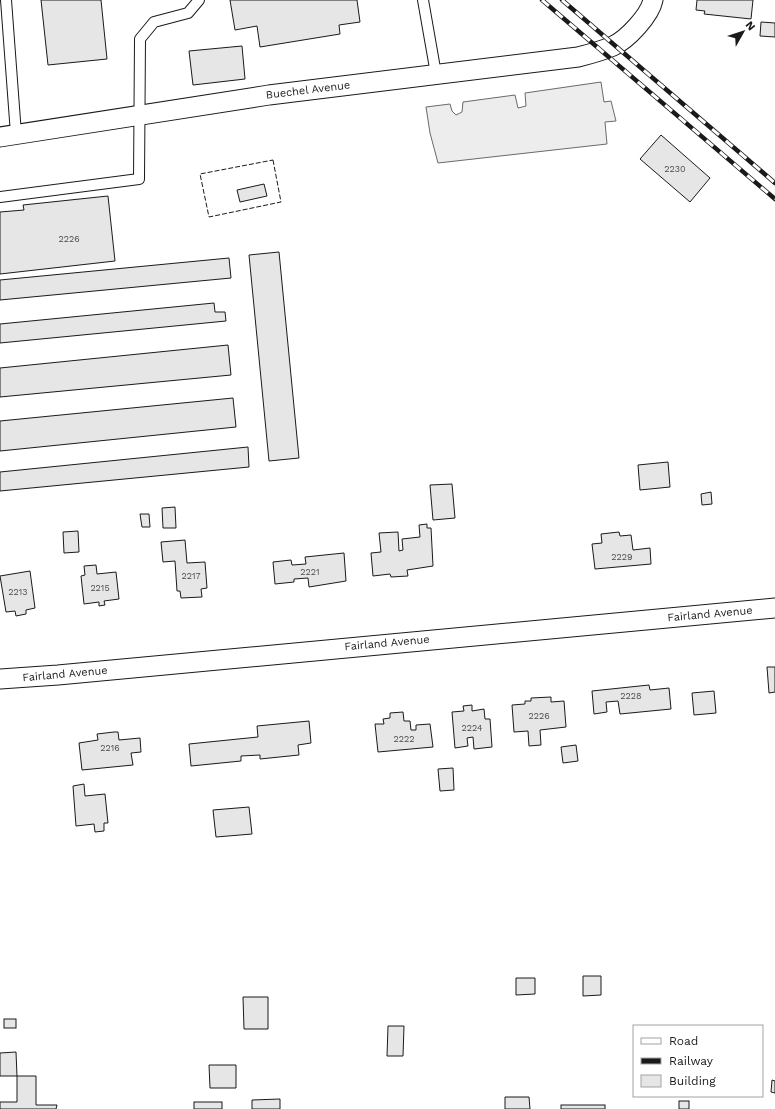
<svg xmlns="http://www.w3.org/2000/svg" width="775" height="1109" viewBox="0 0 775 1109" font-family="'Work Sans',sans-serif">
	<rect width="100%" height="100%" fill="#fff"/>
	<path fill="#ededed" stroke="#6a6a6a" d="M601,82L604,102L611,101L616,121L605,122L607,144L438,163L430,133L426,107L450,104L452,111L456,115L462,112L463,102L515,95L518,108L526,106L525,93Z"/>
	<g fill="#e6e6e6" stroke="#1a1a1a">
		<path d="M41,0H101L107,59L48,65Z"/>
		<path d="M230,0H357L360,22L339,25L340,34L260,47L257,26L235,30Z"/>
		<path d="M753,0L751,19L704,14L705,11L696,10L697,0Z"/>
		<path d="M761,22L775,23V37L760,36Z"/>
		<path d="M242,46L245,79L193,85L189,51Z"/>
		<path d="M661,135L710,178L690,202L640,159Z"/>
		<path d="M264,184L267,196L240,202L237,190Z"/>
		<path d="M108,196L115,261L0,274V212L24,210L23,205Z"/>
		<path d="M279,252L299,458L269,461L249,255Z"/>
		<path d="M229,258L231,278L0,300V280Z"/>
		<path d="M214,303L215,312H225L226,321L0,343V324Z"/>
		<path d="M228,345L231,375L0,397V368Z"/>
		<path d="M233,398L236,427L0,451V421Z"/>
		<path d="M248,447L249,467L0,491V472Z"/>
		<path d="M668,462L670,487L640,490L638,465Z"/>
		<path d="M452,484L455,518L433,520L430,485Z"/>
		<path d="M711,492L712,504L702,505L701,494Z"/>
		<path d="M175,507L176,528H163L162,508Z"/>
		<path d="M140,514H149L150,527H142Z"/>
		<path d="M427,524V528H431L433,566L407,570L408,576L391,577L390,574L373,576L371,553L381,552L379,533L398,532L399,551L403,550L402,539L420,537L419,525Z"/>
		<path d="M78,531L79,552L64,553L63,532Z"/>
		<path d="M619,532L620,536L631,535L633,550L650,548L651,564L595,569L592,544L602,543L601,534Z"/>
		<path d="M185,540L187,563L205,562L207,588L201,589L202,597L181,598L180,591H177L175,561L163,562L161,542Z"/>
		<path d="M344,553L346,581L309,587L308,578L294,579V582L275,584L273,562L291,560L292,565L306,564L305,557Z"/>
		<path d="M96,565L97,574L116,572L119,599L104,601L105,605L99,606V602L84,604L81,576L85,575L84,566Z"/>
		<path d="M30,571L35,608L26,610V614L16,616L15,611L6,612L0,576Z"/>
		<path d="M767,667H775V692L769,693Z"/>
		<path d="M649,685L650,690L669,688L671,709L620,714L618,701L606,702L607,712L594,714L592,691Z"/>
		<path d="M714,691L716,713L694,715L692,693Z"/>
		<path d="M551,697V702L564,701L566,727L540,730L541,745L529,746L528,731L514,732L512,705L525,704V701H531V698Z"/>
		<path d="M472,705V711L484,709L485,719H490L492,747L474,749L473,737L467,738L468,746L455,748L452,712L464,711L463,706Z"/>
		<path d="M403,712L404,721H410L411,730H416V725L430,724L433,747L378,752L375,724H384L383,719L390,718V713Z"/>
		<path d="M309,721L311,743L298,745L299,755L260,759V755L241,756V761L191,766L189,744L258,737L257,726Z"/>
		<path d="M114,732H118L119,740L140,738L141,752L131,753L133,765L82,770L79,743L98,740L97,734Z"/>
		<path d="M576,745L578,761L563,763L561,747Z"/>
		<path d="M453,768L454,790L440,791L438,769Z"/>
		<path d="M84,784L85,796L105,794L108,823H104V831L95,832L94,824L76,826L73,786Z"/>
		<path d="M249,807L252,834L216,837L213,810Z"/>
		<path d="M583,976H601V995L583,996Z"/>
		<path d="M516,978H535V994L516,995Z"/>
		<path d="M243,997H268V1029H244Z"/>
		<rect x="4" y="1019" width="12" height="9"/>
		<path d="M388,1026H404L403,1056H387Z"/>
		<path d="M16,1052L17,1076H0V1053Z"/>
		<path d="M209,1065H236V1088H210Z"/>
		<path d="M17,1076H36V1105H57L56,1109H0V1102H17Z"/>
		<path d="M772,1080L775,1081V1093L771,1092Z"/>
		<path d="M505,1097H529L530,1109H505Z"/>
		<path d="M280,1099V1109H252V1100Z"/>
		<rect x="679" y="1101" width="10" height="8"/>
		<rect x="194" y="1102" width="28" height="7"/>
		<rect x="561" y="1105" width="44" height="4"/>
	</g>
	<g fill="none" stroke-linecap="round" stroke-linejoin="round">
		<g stroke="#1a1a1a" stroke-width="12">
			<g id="service">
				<path d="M6,0L16,134"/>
				<path d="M423,0L436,74"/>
				<path d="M0,197L139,179L140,39L154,22L188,13L199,0"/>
			</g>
		</g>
		<g stroke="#1a1a1a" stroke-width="21">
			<g id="minor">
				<path d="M0,137L269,95L578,57C590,54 602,51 613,46C628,39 650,15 653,0"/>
				<path d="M0,679L58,675L775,608"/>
			</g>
		</g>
		<use href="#service" stroke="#fff" stroke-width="10"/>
		<use href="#minor" stroke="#fff" stroke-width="19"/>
		<g stroke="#1a1a1a" stroke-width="4.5">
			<g id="rail">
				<path d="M542,0L775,199"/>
				<path d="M562,0L775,183"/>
			</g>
		</g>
		<use href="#rail" stroke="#fff" stroke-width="3" stroke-dasharray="9" stroke-linecap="butt"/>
		<path stroke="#1a1a1a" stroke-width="1" stroke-dasharray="5 2" stroke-linecap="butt" d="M273,160L281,202L209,217L200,174Z"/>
	</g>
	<g text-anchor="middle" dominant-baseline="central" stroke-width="3" stroke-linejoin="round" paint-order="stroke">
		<g font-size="9" fill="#4d4d4d">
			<text x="675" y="169">2230</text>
			<text x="69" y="239">2226</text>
			<text x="622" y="557">2229</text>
			<text x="310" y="572">2221</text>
			<text x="191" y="576">2217</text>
			<text x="100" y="588">2215</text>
			<text x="18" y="592">2213</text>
			<text x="631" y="696">2228</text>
			<text x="539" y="716">2226</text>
			<text x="472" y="728">2224</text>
			<text x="404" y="739">2222</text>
			<text x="110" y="748">2216</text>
		</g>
		<g font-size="11" fill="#1a1a1a" stroke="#fff">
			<text transform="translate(308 90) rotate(-7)">Buechel Avenue</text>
			<text transform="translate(710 614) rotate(-5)">Fairland Avenue</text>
			<text transform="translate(387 643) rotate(-5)">Fairland Avenue</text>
			<text transform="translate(65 674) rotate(-5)">Fairland Avenue</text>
		</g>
	</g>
	<rect x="633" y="1025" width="130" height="72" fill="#ffffff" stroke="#a3a3a3"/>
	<rect x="641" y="1038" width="20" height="6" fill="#ffffff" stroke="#a3a3a3"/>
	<text x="669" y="1045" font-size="12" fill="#1a1a1a">Road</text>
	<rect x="641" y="1058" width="20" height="6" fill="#1a1a1a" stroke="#a3a3a3"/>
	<text x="669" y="1065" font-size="12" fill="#1a1a1a">Railway</text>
	<rect x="641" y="1075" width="20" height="12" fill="#e6e6e6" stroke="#a3a3a3"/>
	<text x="669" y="1085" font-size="12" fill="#1a1a1a">Building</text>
	<g transform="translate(743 32) rotate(51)" stroke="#ffffff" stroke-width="3" paint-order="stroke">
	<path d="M0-3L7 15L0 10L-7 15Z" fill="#1a1a1a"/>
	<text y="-6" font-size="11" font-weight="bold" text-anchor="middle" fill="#1a1a1a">N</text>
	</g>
</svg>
